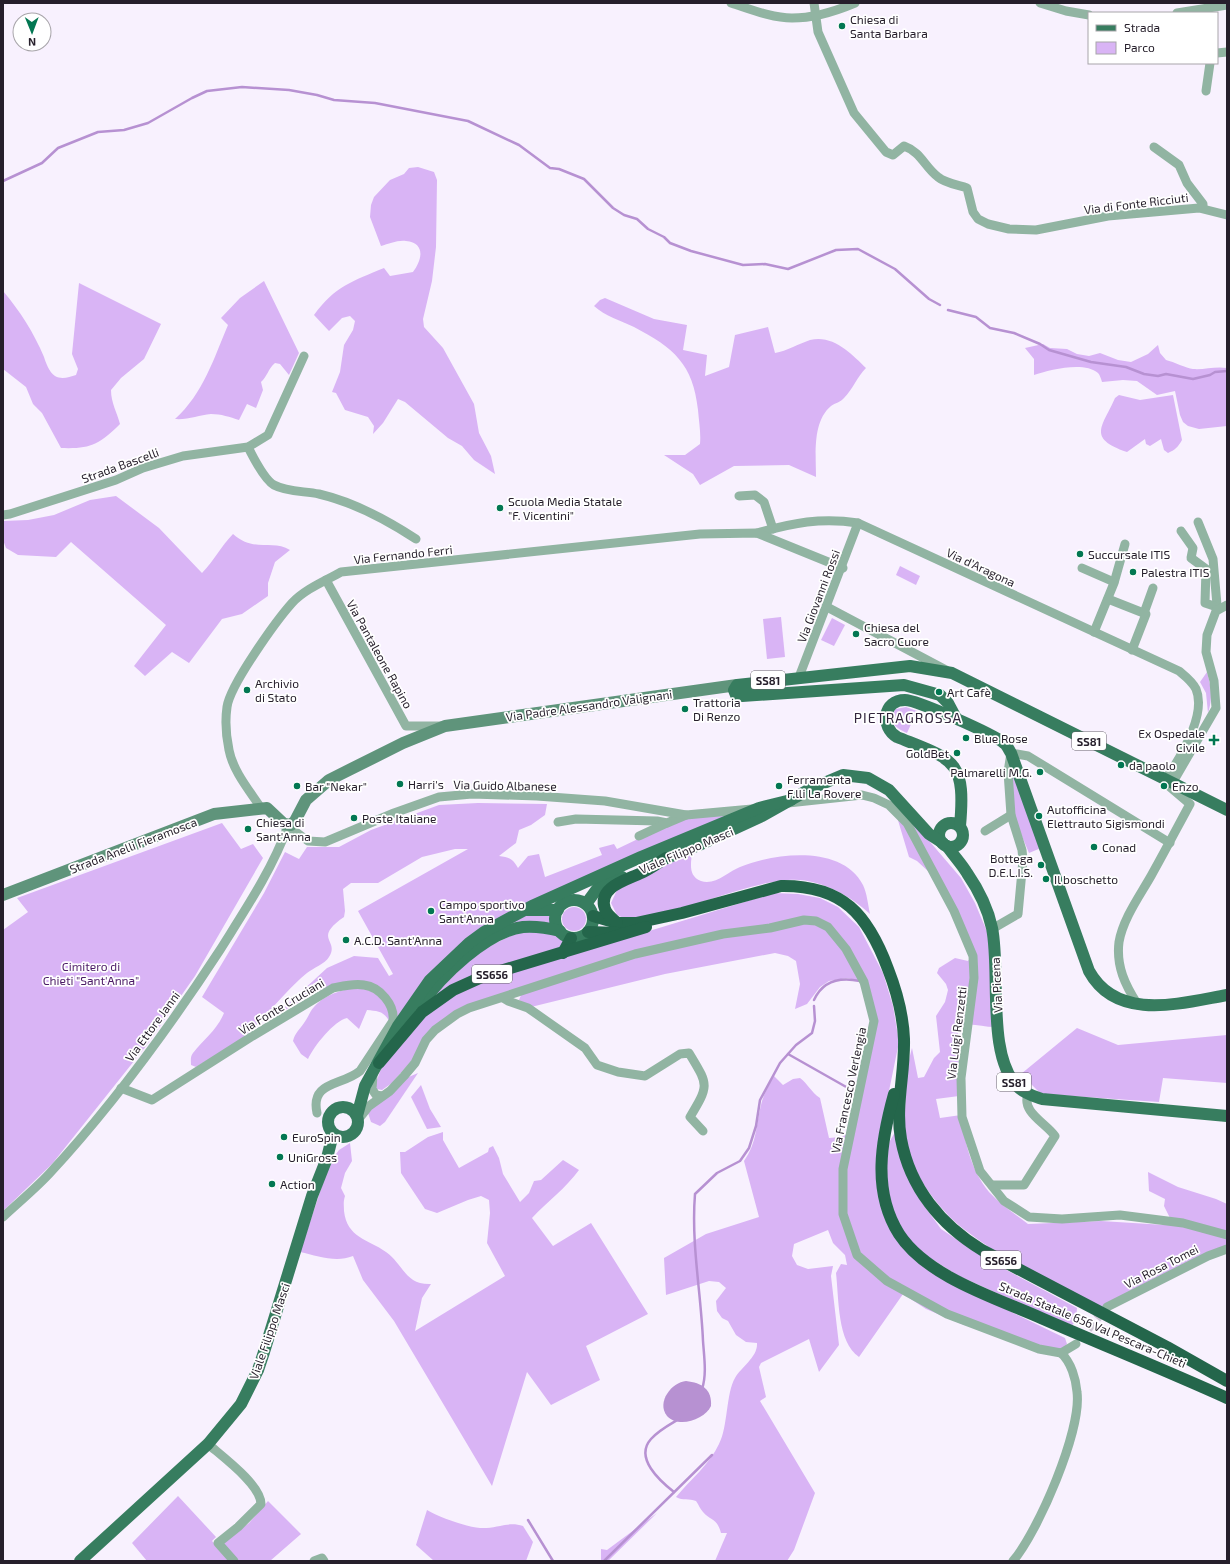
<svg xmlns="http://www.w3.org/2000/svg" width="1230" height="1564" viewBox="0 0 1230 1564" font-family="'Exo 2',sans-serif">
	<rect width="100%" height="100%" fill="#f8f1fe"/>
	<g fill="#d9b4f5">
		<path d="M418,167L434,172L437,180L436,247L432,281L423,319L424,327L443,348L474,404L479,433L491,456L495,474L474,460L462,446L448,438L405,402L398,399L383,423L373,434L374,426L368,417L345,410L336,393L332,392L340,372L344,345L353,330L355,321L350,316L342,318L329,331L314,315C335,286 353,281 384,268L390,276L413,272C422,260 426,243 406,241C397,240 389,244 381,246L370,217L371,205L374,197L390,180L404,174L409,168Z"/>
		<path d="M264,281L299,353L289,375L280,364L275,363C268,369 267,377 261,382L263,390L256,408L247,404L239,420C230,417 221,414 211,414C199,415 188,420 175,419C203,394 214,358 228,325L221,318L240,298Z"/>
		<path d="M79,283L161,324L144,359L121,378L111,390C111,403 117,412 120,424C99,445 90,449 61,448L42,413L33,404L26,387L3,369V291C20,311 34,333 44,357C46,363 49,372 55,376C62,380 69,377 76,375L78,369L72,354Z"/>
		<path d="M605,298L654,319L687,325L683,350L707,355L705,376L729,367L735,335L768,327L775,353C787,351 798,344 810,340C833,334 852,354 866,368C857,377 853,389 844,398C841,402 835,403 831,406C812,422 816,455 816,477L789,465L734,466L700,485L693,474L664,455H685L700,444C701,433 699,422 698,410C693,364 674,348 634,327C621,321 605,316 594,306L600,300Z"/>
		<path d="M1043,344L1050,348L1067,349L1077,354L1089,356L1100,353L1118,360L1131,362L1148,354L1158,345L1160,353L1166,360C1174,362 1186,368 1193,369C1204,370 1215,366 1227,368V426L1199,429L1188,426L1183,422L1180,415L1175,391L1157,395L1137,381L1123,380L1102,382C1101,379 1100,375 1098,373C1084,361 1049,370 1034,375V359L1025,348Z"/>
		<path d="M1119,395L1140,400L1173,395L1182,440C1178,447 1175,450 1168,453L1164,450L1161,439L1150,446L1146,444L1145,439L1127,452C1086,438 1103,426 1115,398Z"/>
		<path d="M116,496L159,528L202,573C214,561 221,546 233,534C254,553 272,539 290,550L275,562L268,583V596L242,614L222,619L189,663L172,652L145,676L134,666L166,625L71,542L56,557L18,555L6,548L3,540V521L28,520L54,515L90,500Z"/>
		<path d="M900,566L920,576L916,585L896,575Z"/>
		<path d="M781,617L785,657L767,659L763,619Z"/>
		<path d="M832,618L845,625L834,646L821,640Z"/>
		<path d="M1207,672C1211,685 1213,699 1208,713L1206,693L1200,682Z"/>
		<path d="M906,707L917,711L907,733C897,729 885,721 896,709Z"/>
		<path d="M1012,770L1041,848L1029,853L1013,815Z"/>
		<path d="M478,803L547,804L545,815L531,825L519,830L516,843L499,856C509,857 513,859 518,868L528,856L539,854L545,877L602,855L599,848L614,844L617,849L686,816H730L541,899L395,1024V1014L371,986H332L315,992L275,1016L327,968L354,956L378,958L389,976L393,974L358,911L468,849H455L422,857L378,883H351L343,889L345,911L344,917C312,939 340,940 329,957C325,964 313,968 307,973C285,991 268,1015 247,1034C233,1047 212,1057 196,1067L191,1065C191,1061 190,1057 193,1053C204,1039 217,1030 224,1013L202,997L264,893L285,852L299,859L307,847H339L371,830L439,805Z"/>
		<path d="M897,817L913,822L961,878L975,903L988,934L995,1027C983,1027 974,1023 962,1025L958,1033L959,1096L936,1099L940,1118L961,1115C965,1143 971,1170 989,1192C1000,1204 1015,1214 1028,1224L1101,1221L1165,1225L1170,1218L1164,1206L1165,1199L1149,1191L1148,1172L1178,1187L1216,1199L1227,1204V1248L1101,1309C1056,1284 1006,1262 965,1230C938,1210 908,1168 903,1135C903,1127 904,1118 905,1111C906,1089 906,1068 912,1048L918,1078L924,1077L934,1058L940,1052L936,1016L945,1002L948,990L946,984L937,973L939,968L955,958L968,961L974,952L929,872L917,861L909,857Z"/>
		<path d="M222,823L241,849L253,844L263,858L195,976L146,1046L52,1164L3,1211V930L28,912L17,898Z"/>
		<path d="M692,852C691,864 688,876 701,881C715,886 729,871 740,867C774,853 842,844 863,885C867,893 868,905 870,914C850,895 817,877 788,880C743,884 702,905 658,914C643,917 631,922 617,915L611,903L617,890Z"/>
		<path d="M774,893L798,894L820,898L838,907L859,927L883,973L893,1006L899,1042L880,1135L887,1224L954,1284L1065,1338L1067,1344L1064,1348L1058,1350L964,1325L926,1309L903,1294L859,1357C837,1342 839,1298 836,1273L841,1264L847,1265L845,1255L833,1243L828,1230L794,1244L792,1256L797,1265L808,1269L833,1266L831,1276L839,1345L819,1372L809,1339L761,1363L759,1367L766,1397L760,1401L815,1493L794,1550L787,1561H715L727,1533H721C717,1518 711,1521 703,1512C700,1509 699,1505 696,1501C689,1498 683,1501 676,1497C690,1480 710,1464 719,1444C728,1427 726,1393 735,1378C741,1367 758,1357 757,1343L746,1342L736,1335L728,1321L722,1318L717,1311L716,1301L726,1288L719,1282L709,1281L666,1295L664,1258L706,1234L759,1217L744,1161C757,1143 756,1125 761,1105C763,1095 769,1085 774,1076L783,1085L793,1079L800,1078C808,1084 811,1092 820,1098L829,1138L841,1137L847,1133L871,1023L860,981L847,978L829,981L820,987L807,1004L795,1009L800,984L796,961L788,956L775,953L665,974L531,1007L519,1000L524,988L453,1013L392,1083L382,1090L377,1089L375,1085L384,1061L422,1014L465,987Z"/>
		<circle cx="574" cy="919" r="12"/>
		<path d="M525,915L551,916V925L514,926L510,921Z"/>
		<path d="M521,931L556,934L563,940L573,943L605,936L438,995L435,992L479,951Z"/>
		<path d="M363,986C377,995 392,1002 389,1021C384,1011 377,1011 367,1010L359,1029L347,1018C334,1021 314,1046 308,1059L301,1054L293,1041C295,1033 299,1030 304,1023C308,1018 310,1011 314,1007C326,993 346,989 363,986Z"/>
		<path d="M1077,1028L1118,1045L1227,1035V1083L1163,1078L1159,1102L1041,1094L1021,1074Z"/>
		<path d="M418,1073L385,1122L380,1126L371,1122L368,1113L370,1106L404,1079Z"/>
		<path d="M421,1085L430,1109L441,1127L427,1129L411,1097Z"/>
		<path d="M443,1132V1140L459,1168L488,1152L489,1148L493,1146L499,1158L503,1174L520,1202L529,1193L534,1181L541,1180L563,1160L579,1170C566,1188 547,1202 532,1218L553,1246L591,1223L648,1314L586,1346L600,1380L551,1405L527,1372L492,1486L394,1321L363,1280L353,1256C336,1263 318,1256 300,1252L330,1162L339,1150L350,1143L352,1161L345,1173L341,1188L345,1196C343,1202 344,1206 344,1211C347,1238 368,1239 386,1252C404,1265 405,1285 431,1284L422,1298L415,1331L505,1276L487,1243L490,1213L489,1200L481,1196L468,1200L437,1213L425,1209L401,1173L400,1152H405L428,1137Z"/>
		<path d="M895,1132L920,1200L941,1229L986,1259L1077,1308L1076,1320L1071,1327L957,1275L913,1247L897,1225L886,1194V1148Z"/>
		<path d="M178,1496L216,1537L212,1541L231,1561H147L132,1543Z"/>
		<path d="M268,1501L301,1534L270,1561H238L221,1544L249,1523Z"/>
		<path d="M427,1510C438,1517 467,1527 480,1528C496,1529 508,1521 523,1526L533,1542L526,1561H434L416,1545Z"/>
		<path d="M657,1513L608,1561H601V1549L607,1550Z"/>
	</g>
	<path fill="#b791d2" d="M686,1381C702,1383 712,1389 711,1406C705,1419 679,1429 667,1416C656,1402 672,1382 686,1381Z"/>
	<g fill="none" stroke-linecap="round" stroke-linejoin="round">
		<g stroke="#b791d2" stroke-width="2.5">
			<path d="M3,181L42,163L58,148L98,132L124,130L148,123L192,98L207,91L242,87L289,90L317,95L334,100L375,103L468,121L519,145L550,168L559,169L584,179L613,208L624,215L637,219L648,229L664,237L670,243L691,251L743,265L765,264L788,269L836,250L858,249L895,269L929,299L940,305"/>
			<path d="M948,310L976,317L990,328L1014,333L1040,344L1049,350L1091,362L1126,367L1144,374L1158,376L1166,374L1193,379L1210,375L1215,372L1227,371"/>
			<path d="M814,1000C823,980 841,977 860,981"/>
			<path d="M788,1054L848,1088"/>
			<path d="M702,1389C707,1375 704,1356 703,1341C701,1292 691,1244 695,1194L717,1173L740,1161L749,1148L756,1126L760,1100L780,1063L796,1045L812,1033L815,1021L814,1006"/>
			<path d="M674,1492C660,1481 634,1458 651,1439C659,1430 669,1425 679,1419"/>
			<path d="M528,1520L553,1561"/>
			<path d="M604,1561L712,1455"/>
		</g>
		<path stroke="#cec7d4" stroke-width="9" stroke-dasharray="9 4.5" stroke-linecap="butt" d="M1079,1339L1106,1308"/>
		<g stroke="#91b4a2" stroke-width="9">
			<path d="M731,3C750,9 772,18 792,18C812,18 836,11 855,3"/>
			<path d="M814,3L818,32L854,113L886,152L893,155L904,146C921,152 924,166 938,177C945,183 958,185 967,188L973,212L978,219L988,224L1009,229L1036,230L1108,216L1199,208L1227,215"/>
			<path d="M1040,3L1066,11L1089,15"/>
			<path d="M1177,13L1227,5"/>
			<path d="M1217,53L1227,52"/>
			<path d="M1206,91L1210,63"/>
			<path d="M1154,147L1179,165L1187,183L1203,204V208"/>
			<path d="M248,447C253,457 265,480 274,485C287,492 304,491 319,494C353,502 387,520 416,539"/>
			<path d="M739,496L755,495L764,502L773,529"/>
			<path d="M3,515L10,514L116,480L143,468L183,456L248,447L268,435L304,356"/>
			<path d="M1198,522L1213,559L1217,605L1220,608"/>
			<path d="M1181,531L1193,548L1191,558L1206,569L1205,603L1220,608"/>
			<path d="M757,533C793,523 821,517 858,523L1179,671C1185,676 1192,681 1196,689C1207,715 1180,758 1166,779L1170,787L1190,804C1177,828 1164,853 1151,876C1139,897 1123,919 1119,942C1116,966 1125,985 1138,1005"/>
			<path d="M1082,568L1114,582"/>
			<path d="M326,580L406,726H443"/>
			<path d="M1108,599L1146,614L1132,650"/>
			<path d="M827,607L946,670"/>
			<path d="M1144,613L1153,588"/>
			<path d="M1094,632L1114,583L1125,544"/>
			<path d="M799,677L858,523"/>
			<path d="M1173,782L1216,708L1214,681L1206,652L1207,635L1216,611L1227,605"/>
			<path d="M788,803L862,795L874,798L889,805L907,823L954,911L973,956L974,978L961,1078L962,1117L980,1171L1004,1201L1029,1217L1062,1219L1120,1215L1183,1223L1227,1235"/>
			<path d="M261,808C249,790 233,771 229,750C226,736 225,721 227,707C230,685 276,621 292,603C305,589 325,581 341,572L700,534L757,533L843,568"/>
			<path d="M558,822L576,819L657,821L667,823L686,815"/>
			<path d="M985,831L1011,815"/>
			<path d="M639,836L667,823"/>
			<path d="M992,929L1018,914L1023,860L1022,850L1011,815L1008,772L1011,753L1028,756L1170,843"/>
			<path d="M503,998L508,1001L528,1008L585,1048L597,1065L618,1072L645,1076L680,1054L689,1053C708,1085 710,1084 690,1117L703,1131"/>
			<path d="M373,1075L372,1089L376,1095L382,1096"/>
			<path d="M121,1088L152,1100L251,1037L333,988C343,986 354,983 364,985C380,987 395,1005 393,1021L360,1071C342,1086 310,1081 317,1113"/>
			<path d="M358,1120L369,1106L390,1091L404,1076L415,1063L426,1040L435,1030L457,1014L469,1008L635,954L723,934L770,928L804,920L816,921L828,927L846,949L864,982L874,1021L843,1169V1214L857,1255L887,1281L947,1314L1039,1349L1061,1353"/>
			<path d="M992,1185H1024L1055,1136C1046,1123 1021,1112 1028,1094"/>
			<path d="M3,1217C18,1203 35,1189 49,1174C113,1105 169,1028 220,950C245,910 272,870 288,826L308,841L325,842L394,813L439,797L472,794L537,796L605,801L686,815L752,809"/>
			<path d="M1107,1307L1208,1256L1227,1249"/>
			<path d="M1061,1353L1076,1344"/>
			<path d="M208,1444C223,1457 261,1485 261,1504L238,1527L218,1543L234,1561"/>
			<path d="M314,1561L322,1558L324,1561"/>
			<path d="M1013,1561C1038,1532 1082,1430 1077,1392C1076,1379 1071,1362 1061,1353"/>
		</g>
		<path stroke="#5f947b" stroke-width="12" d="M3,895L214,814L267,808L284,824L291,825L295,821L306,800L329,780L403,743L445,726L737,685"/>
		<g stroke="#377d5f" stroke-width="12">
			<path d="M956,718L948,703L940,695L904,685L742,696L736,695L734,690L737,685L910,666L952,673L1227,810"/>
			<circle cx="951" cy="835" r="12"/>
			<path d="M960,826C966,759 954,760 897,737C880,727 883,700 905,700C917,700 993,734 1004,743C1007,745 1009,750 1011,753L1089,971C1117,1022 1181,1003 1227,995"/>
			<path d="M947,846C953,855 961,863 967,873C978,889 988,909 992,928C1001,971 986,1056 1018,1087C1025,1094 1034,1096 1042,1099L1227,1116"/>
			<path d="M657,862L699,845L762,816L810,789L843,775L868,778L889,790L929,834L943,843"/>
			<circle cx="574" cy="919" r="19"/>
			<path d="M586,904L597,889L622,877"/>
			<path d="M527,910H558"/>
			<path d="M420,1006C441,976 486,932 523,927C535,926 548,928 560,931"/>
			<circle cx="343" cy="1122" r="15"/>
			<path d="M357,1116L365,1086L398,1026L430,980L469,943L484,932L532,906L641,857L759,808L791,800"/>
			<path d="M80,1561L208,1444L241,1404L258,1370L264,1352L312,1196L327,1158L333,1134"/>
		</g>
		<g stroke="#24664b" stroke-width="12">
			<path d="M593,916L617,923H636L682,913L781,886C843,885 868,915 888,969C897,992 903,1015 904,1039C905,1073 895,1106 901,1139C910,1188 941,1225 982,1250L1167,1347L1227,1381"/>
			<path d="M617,923C613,919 607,915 605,909C597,887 627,880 641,873C650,869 658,863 666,858"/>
			<path d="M588,932L618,933"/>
			<path d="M563,953L571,938"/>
			<path d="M379,1063L422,1012L453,990L484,976L646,927"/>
			<path d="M894,1094C881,1141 872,1191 899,1234C927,1277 996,1298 1041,1318C1103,1345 1165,1370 1227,1398"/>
		</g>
	</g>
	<g fill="#027752" stroke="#fff" stroke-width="1.5">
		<circle cx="842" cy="26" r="4"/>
		<circle cx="500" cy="508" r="4"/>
		<circle cx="1080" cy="554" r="4"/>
		<circle cx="1133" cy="572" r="4"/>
		<circle cx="856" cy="634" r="4"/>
		<circle cx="247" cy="690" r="4"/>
		<circle cx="939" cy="692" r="4"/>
		<circle cx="685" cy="709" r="4"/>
		<circle cx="966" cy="738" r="4"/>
		<path d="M1212 734h4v4h4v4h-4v4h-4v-4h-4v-4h4z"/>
		<circle cx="957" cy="753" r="4"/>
		<circle cx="1121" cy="765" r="4"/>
		<circle cx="1040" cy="772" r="4"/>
		<circle cx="400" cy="784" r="4"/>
		<circle cx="297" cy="786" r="4"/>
		<circle cx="779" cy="786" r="4"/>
		<circle cx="1164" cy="786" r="4"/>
		<circle cx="1039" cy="816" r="4"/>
		<circle cx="354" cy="818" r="4"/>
		<circle cx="248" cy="829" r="4"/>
		<circle cx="1094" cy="847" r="4"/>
		<circle cx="1041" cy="865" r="4"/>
		<circle cx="1046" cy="879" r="4"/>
		<circle cx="431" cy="911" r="4"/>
		<circle cx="346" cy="940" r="4"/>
		<circle cx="284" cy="1137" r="4"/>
		<circle cx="280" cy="1157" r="4"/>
		<circle cx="272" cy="1184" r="4"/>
	</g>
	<g text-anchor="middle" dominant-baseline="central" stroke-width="3.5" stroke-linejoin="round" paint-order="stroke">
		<g fill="#fff" stroke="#67626b" stroke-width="1">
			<rect x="751" y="671" width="34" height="18" rx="3"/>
			<rect x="1072" y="732" width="34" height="18" rx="3"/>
			<rect x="472" y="965" width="40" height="18" rx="3"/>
			<rect x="997" y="1073" width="34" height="18" rx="3"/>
			<rect x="981" y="1251" width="40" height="18" rx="3"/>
		</g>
		<g font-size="11" font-weight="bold" fill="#261f2b">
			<text x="768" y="680">SS81</text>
			<text x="1089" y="741">SS81</text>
			<text x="492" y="974">SS656</text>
			<text x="1014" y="1082">SS81</text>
			<text x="1001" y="1260">SS656</text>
		</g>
		<g font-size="12" fill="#261f2b" stroke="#fff" text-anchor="start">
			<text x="850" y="19">Chiesa di<tspan x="850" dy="14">Santa Barbara</tspan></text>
			<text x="508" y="501">Scuola Media Statale<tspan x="508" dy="14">"F. Vicentini"</tspan></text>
			<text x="1088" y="554">Succursale ITIS</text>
			<text x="1141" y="572">Palestra ITIS</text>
			<text x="864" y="627">Chiesa del<tspan x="864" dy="14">Sacro Cuore</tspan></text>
			<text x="255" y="683">Archivio<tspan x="255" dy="14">di Stato</tspan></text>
			<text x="947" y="692">Art Cafè</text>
			<text x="693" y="702">Trattoria<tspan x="693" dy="14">Di Renzo</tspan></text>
			<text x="1205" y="733" text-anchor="end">Ex Ospedale<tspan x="1205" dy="14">Civile</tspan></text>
			<text x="974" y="738">Blue Rose</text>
			<text x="949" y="753" text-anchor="end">GoldBet</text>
			<text x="1129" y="765">da paolo</text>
			<text x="1032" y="772" text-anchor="end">Palmarelli M.G.</text>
			<text x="787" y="779">Ferramenta<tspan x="787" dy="14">F.lli La Rovere</tspan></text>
			<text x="408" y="784">Harri's</text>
			<text x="305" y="786">Bar "Nekar"</text>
			<text x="1172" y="786">Enzo</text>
			<text x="1047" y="809">Autofficina<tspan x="1047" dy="14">Elettrauto Sigismondi</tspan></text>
			<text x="362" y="818">Poste Italiane</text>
			<text x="256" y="822">Chiesa di<tspan x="256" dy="14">Sant'Anna</tspan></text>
			<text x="1102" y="847">Conad</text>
			<text x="1033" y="858" text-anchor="end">Bottega<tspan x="1033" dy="14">D.E.L.I.S.</tspan></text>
			<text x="1054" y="879">Il boschetto</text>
			<text x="439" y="904">Campo sportivo<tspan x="439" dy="14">Sant'Anna</tspan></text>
			<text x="354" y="940">A.C.D. Sant'Anna</text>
			<text x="292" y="1137">EuroSpin</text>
			<text x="288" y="1157">UniGross</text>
			<text x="280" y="1184">Action</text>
		</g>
		<g font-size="12" fill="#261f2b" stroke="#fff">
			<text transform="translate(1136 203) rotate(-7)">Via di Fonte Ricciuti</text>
			<text transform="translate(120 465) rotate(-20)">Strada Bascelli</text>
			<text transform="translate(403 554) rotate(-6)">Via Fernando Ferri</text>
			<text transform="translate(981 567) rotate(25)">Via d'Aragona</text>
			<text transform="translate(818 596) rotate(-69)">Via Giovanni Rossi</text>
			<text transform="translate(380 654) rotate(61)">Via Pantaleone Rapino</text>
			<text transform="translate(589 705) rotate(-8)">Via Padre Alessandro Valignani</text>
			<text transform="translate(505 785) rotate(1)">Via Guido Albanese</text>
			<text transform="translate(133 845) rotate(-21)">Strada Anelli Fieramosca</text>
			<text transform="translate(686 850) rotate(-23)">Viale Filippo Masci</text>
			<text transform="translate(996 985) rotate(-93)">Via Picena</text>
			<text transform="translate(281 1006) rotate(-31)">Via Fonte Cruciani</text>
			<text transform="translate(152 1026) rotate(-54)">Via Ettore Janni</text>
			<text transform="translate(956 1033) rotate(-83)">Via Luigi Renzetti</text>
			<text transform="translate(848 1090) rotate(-78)">Via Francesco Verlengia</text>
			<text transform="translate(1161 1266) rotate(-27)">Via Rosa Tomei</text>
			<text transform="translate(1093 1324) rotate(23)">Strada Statale 656 Val Pescara-Chieti</text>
			<text transform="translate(269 1331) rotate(-71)">Viale Filippo Masci</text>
		</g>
		<g font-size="12" fill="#4b1a66" stroke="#fff">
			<text x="91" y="966">Cimitero di<tspan x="91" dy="14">Chieti "Sant'Anna"</tspan></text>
		</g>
		<g font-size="14" letter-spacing="1" fill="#33253d" stroke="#fff">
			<text x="908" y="717">PIETRAGROSSA</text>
		</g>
	</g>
	<rect width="1230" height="1564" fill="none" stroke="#261f2b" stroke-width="8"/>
	<rect x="1088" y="12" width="130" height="52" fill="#ffffff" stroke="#a8a5aa"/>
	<rect x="1096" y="25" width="20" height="6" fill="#377d5f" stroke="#a8a5aa"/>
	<text x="1124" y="32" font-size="12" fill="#261f2b">Strada</text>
	<rect x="1096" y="42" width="20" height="12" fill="#d9b4f5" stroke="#a8a5aa"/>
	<text x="1124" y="52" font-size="12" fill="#261f2b">Parco</text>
	<g transform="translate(32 32) rotate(179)"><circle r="19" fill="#ffffff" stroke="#a8a5aa"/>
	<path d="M0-3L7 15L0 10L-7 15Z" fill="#027752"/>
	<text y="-6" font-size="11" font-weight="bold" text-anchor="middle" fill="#261f2b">N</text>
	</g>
</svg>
